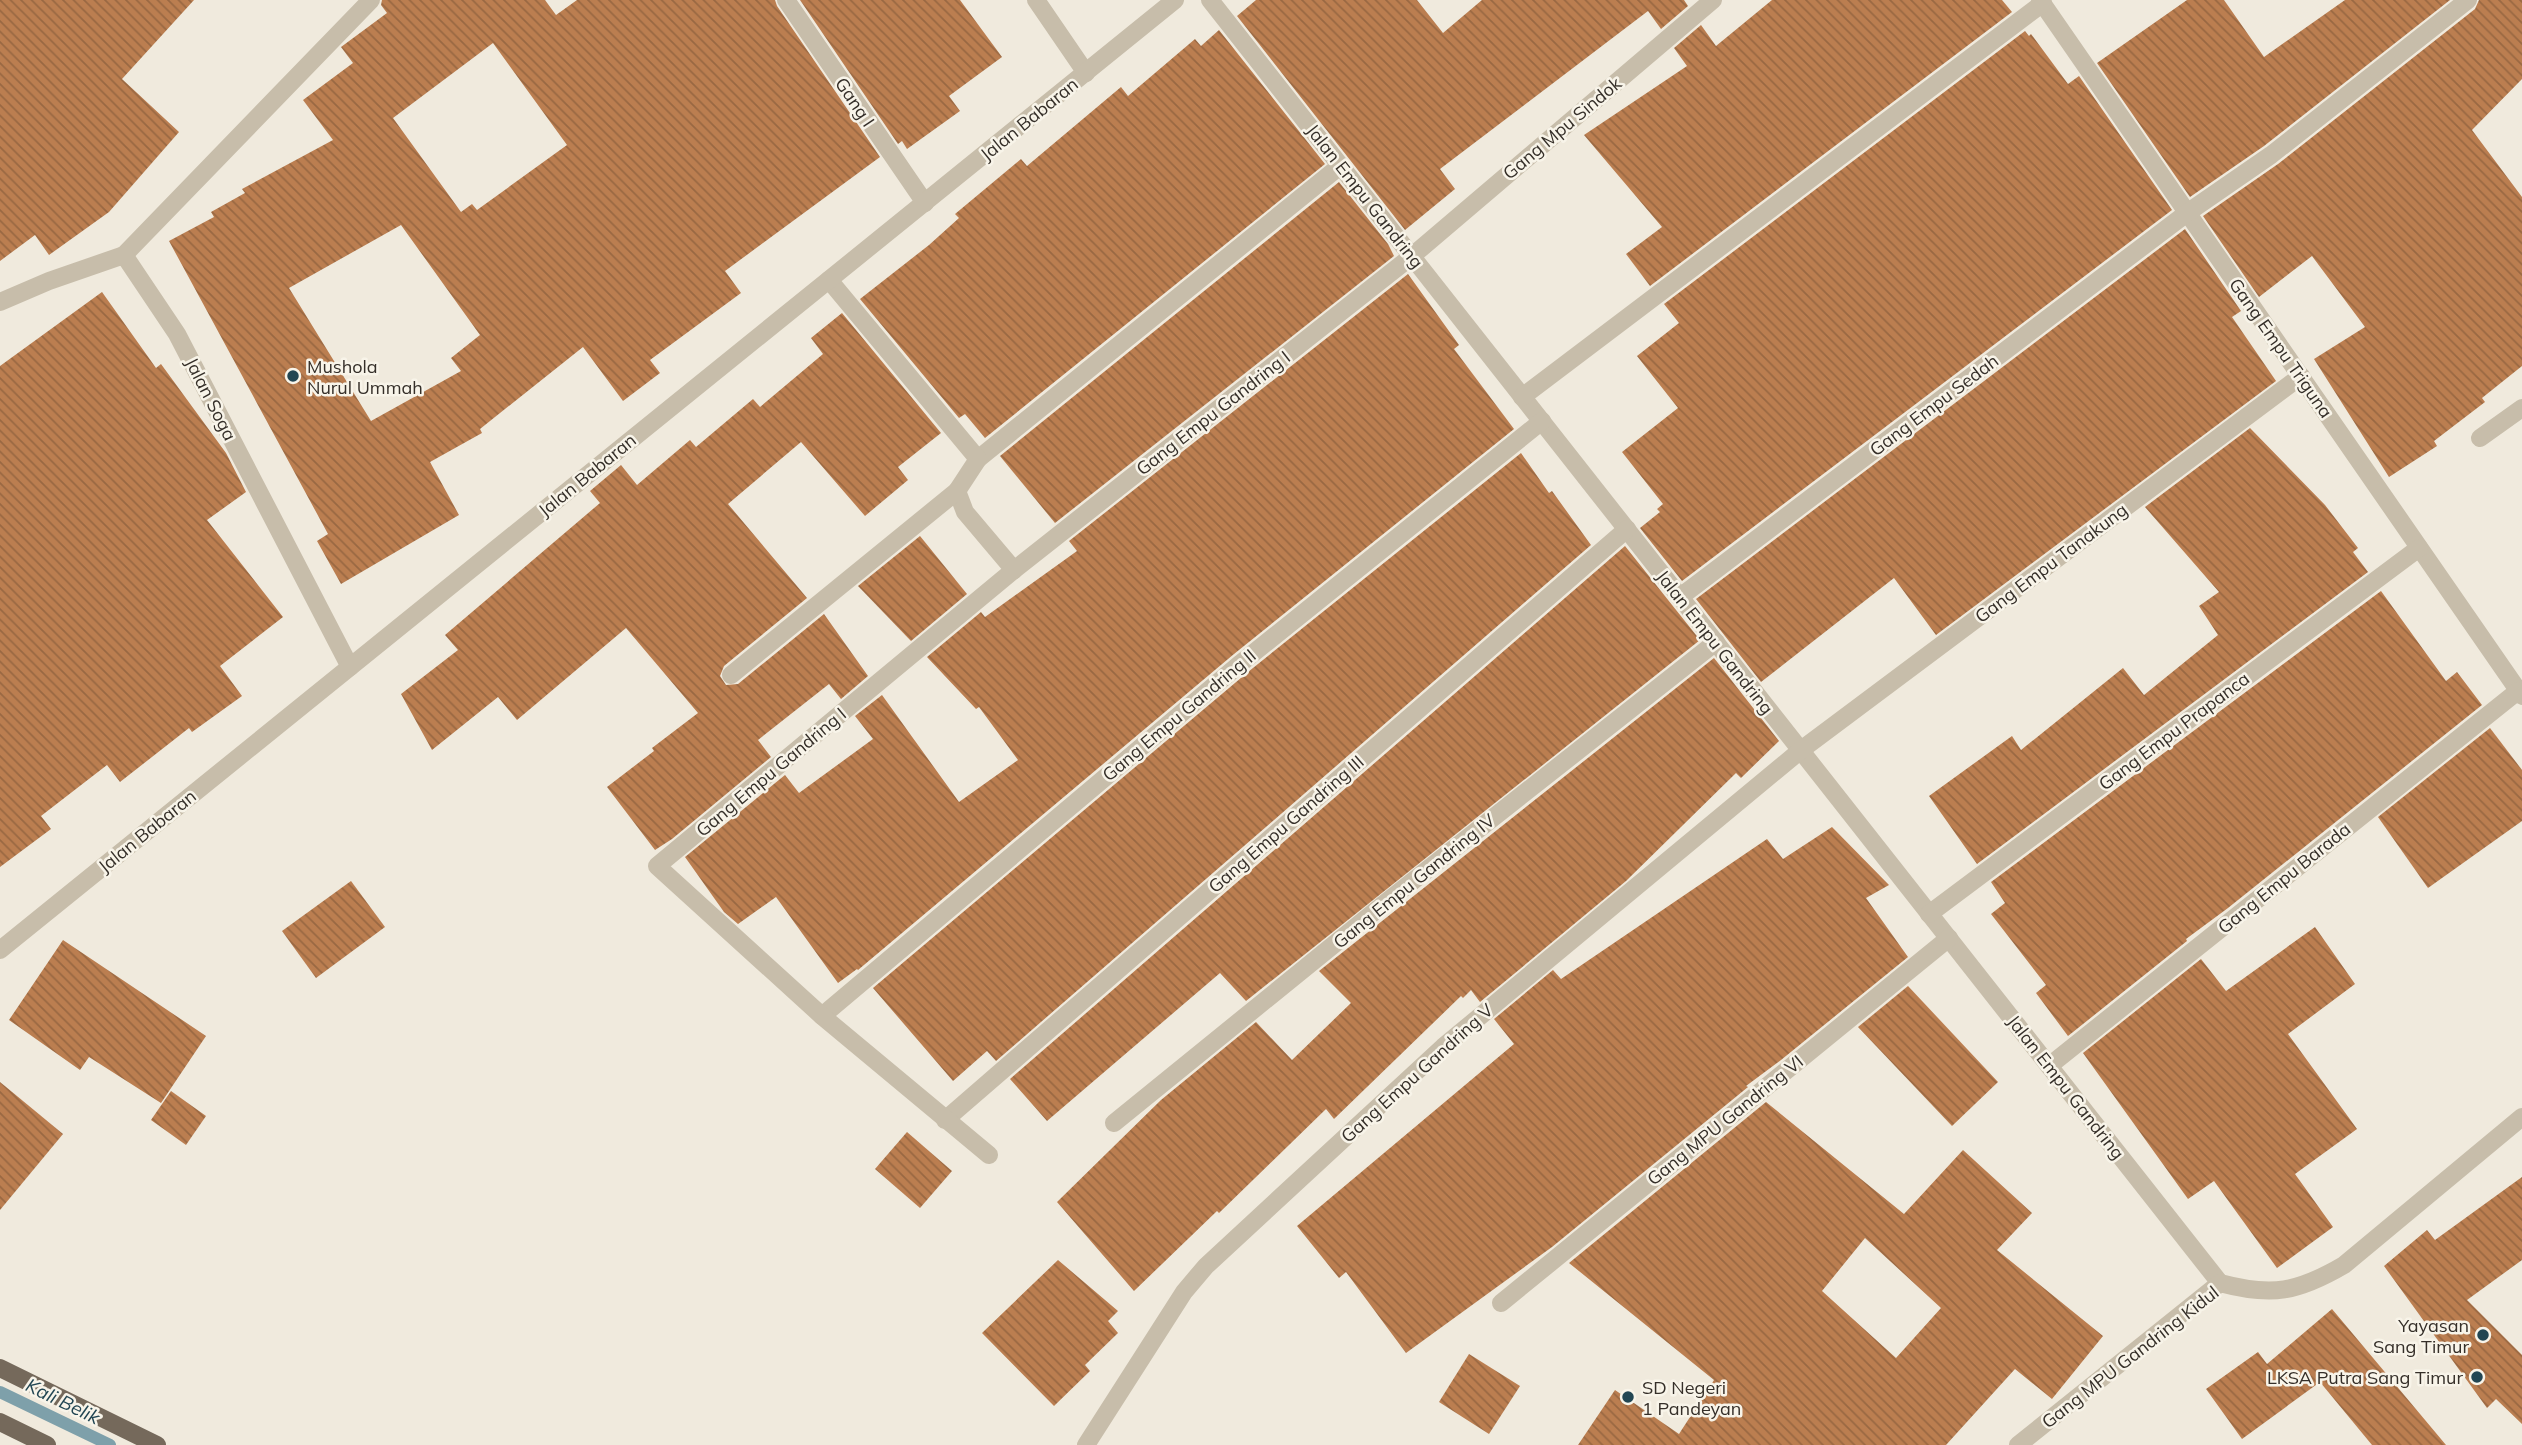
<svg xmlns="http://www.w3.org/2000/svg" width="2522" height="1445" viewBox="0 0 2522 1445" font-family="Mulish,sans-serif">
	<defs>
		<pattern id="building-back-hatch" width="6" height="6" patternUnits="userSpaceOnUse" patternTransform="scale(1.75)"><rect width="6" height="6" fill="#bb7e50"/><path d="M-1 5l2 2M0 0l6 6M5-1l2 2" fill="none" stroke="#996842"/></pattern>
	</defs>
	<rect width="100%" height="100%" fill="#f0eadd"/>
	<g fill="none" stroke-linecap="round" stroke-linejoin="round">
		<path stroke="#7ea0aa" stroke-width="12" d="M0,1392L110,1445"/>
	</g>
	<g fill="url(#building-back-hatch)" fill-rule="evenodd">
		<path d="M0,0H194L122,79L179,132L109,212L49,255L35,235L0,261Z"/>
		<path d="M382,0H545L556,15L577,0H775L777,6L880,157L725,271L741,293L650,360L660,373L623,401L583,347L480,429L482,433L430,462L459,515L341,584L317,541L328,534L169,241L214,217L211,212L245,193L242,189L333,140L303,100L353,63L341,47L387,13L381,5ZM493,43L567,145L477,210L472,204L461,212L393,118ZM401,225L480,335L451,358L461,371L371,421L289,288Z"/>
		<path d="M800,0H960L1002,57L949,96L960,111L907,149L902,141L898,144Z"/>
		<path d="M1256,0H1417L1443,33L1482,0H1684L1688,6L1661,29L1648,11L1440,169L1455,189L1405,230L1237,16Z"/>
		<path d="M1772,0H2002L2012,12L1650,286L1626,254L1662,227L1584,135L1687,66L1674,48L1701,25L1716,46Z"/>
		<path d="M2187,0H2224L2264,57L2345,0H2450L2264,146L2190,197L2097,63Z"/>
		<path d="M2479,0H2522V79L2472,130L2522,197V366L2482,398L2485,402L2434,441L2437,446L2389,477L2314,359L2365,327L2312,256L2259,297L2203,216L2278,164L2475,9Z"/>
		<path d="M1219,30L1325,164L985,438L965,414L959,418L860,299L929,245L959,218L955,214L1021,159L1027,166L1121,87L1128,96L1195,39L1201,46Z"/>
		<path d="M2025,31L2029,36L2031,34L2068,84L2079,76L2172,210L1682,581L1640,528L1660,512L1657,509L1663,504L1622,452L1678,408L1637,356L1679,323L1664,304Z"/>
		<path d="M1339,182L1388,244L1394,256L1055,523L1000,456Z"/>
		<path d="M2185,229L2241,311L2232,317L2276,381L1936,635L1894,578L1761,682L1696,599Z"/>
		<path d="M1408,274L1459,345L1454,349L1514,429L1234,654L858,970L857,969L838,983L776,897L738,924L724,912L685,857L785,775L799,793L873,739L855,716L882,695L959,802L1018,760L979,707L976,709L927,657L981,612L985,617L1077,551L1069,541Z"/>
		<path d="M102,292L156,368L161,364L226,453L246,492L207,520L283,617L220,666L242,696L192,732L189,728L120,782L107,765L41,816L51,829L0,867V366Z"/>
		<path d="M842,313L941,433L898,467L908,480L865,516L801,442L728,504L807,598L724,666L720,676L726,685L738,684L824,614L868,676L841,699L829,684L758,740L771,757L672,839L655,850L607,787L654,751L652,748L698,713L626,628L517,720L498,697L432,750L401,694L458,650L445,635L600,503L590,491L621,465L637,485L690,440L696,447L753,399L760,407L823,354L811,338Z"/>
		<path d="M2250,428L2325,505L2358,548L2353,552L2368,572L1977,864L1929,796L2012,736L2021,750L2123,668L2144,695L2218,635L2199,606L2219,592L2145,507Z"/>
		<path d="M1521,453L1549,493L1552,491L1591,545L996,1061L987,1051L953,1081L873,988L1248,672Z"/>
		<path d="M920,536L967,594L911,641L858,586Z"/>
		<path d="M1625,546L1700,640L1246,1001L1220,973L1047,1121L1010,1079Z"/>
		<path d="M2381,591L2446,681L2457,672L2482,705L2228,908L2186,939L2187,941L2068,1036L2036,993L2046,985L1991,914L2005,903L1991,882Z"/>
		<path d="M1714,658L1779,741L1741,778L1736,773L1626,881L1480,1002L1471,990L1463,998L1461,996L1334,1119L1326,1109L1219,1213L1217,1211L1134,1291L1057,1202L1161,1100L1256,1022L1292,1060L1351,1003L1319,971Z"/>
		<path d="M2490,728L2522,770V821L2428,888L2378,817Z"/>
		<path d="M1832,827L1889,885L1866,898L1908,957L1781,1060L1746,1086L1748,1087L1552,1247L1406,1353L1346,1272L1339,1278L1297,1226L1514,1044L1494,1019L1553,970L1561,979L1767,839L1783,859Z"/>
		<path d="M351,881L385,927L316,978L282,931Z"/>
		<path d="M2315,927L2355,984L2288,1034L2357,1129L2295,1174L2333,1227L2277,1268L2214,1181L2188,1199L2083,1053L2201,959L2226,991Z"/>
		<path d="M63,940L206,1036L161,1103L89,1057L80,1070L9,1020Z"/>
		<path d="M1908,986L1998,1082L1952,1126L1858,1027Z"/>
		<path d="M0,1082L63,1134L0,1210Z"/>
		<path d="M171,1091L206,1116L186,1145L151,1120Z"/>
		<path d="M1766,1102L1904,1214L1963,1150L2032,1213L1997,1250L2103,1336L2052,1399L2015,1369L1946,1445H1578L1615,1390L1679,1434L1714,1380L1569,1263ZM1865,1238L1941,1308L1896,1358L1822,1291Z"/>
		<path d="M907,1132L952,1171L920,1208L875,1169Z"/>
		<path d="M2522,1177V1260L2467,1300L2522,1355V1424L2496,1399L2487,1408L2384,1266L2427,1230L2435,1240Z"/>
		<path d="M1058,1260L1118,1311L1108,1321L1118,1333L1085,1365L1090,1371L1054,1406L982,1333Z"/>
		<path d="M2332,1309L2446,1445H2372L2320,1382L2242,1439L2206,1389L2258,1352L2267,1364Z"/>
		<path d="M1469,1354L1520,1386L1489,1434L1439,1402Z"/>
	</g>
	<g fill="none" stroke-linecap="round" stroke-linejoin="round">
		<g stroke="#c7bdaa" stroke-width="18">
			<path d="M786,0L925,203"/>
			<path d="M1036,0L1086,73"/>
			<path d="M1210,0L2220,1283"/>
			<path d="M2040,0L2522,696"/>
			<path d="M124,255L371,0"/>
			<path d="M0,302L49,281L124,255L177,334L350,667"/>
			<path d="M1522,397L2043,3"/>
			<path d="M2480,438L2522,408"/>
			<path d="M978,459L1340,166"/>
			<path d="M957,491L965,512L1014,570"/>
			<path d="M1680,597L2187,213L2271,155L2468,0"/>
			<path d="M731,675L957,491L978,459L829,280"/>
			<path d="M1929,914L2419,548"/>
			<path d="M0,950L1175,0"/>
			<path d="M822,1016L1241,663L1542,421"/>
			<path d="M2049,1066L2518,691"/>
			<path d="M945,1120L1627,529"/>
			<path d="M1114,1123L1385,903L1716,642"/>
			<path d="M989,1155L822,1016L657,866L1014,570L1412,256L1713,0"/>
			<path d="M1501,1303L1949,938"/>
			<path d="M1086,1445L1184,1292L1206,1266L1443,1047L1801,750L2301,376"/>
			<path d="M2018,1445L2220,1283C2272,1297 2298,1292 2344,1265L2522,1117"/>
		</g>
		<g stroke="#75695b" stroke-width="18">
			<path d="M0,1368L157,1445"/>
			<path d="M0,1422L47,1445"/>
		</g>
	</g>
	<g fill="#224653" stroke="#f8f4e9" stroke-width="2.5">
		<circle cx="293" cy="376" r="7"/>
		<circle cx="2483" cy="1335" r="7"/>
		<circle cx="2477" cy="1377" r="7"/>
		<circle cx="1628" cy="1397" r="7"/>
	</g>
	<g text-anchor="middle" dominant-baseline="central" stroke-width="5" stroke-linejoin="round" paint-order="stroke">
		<g font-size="18" fill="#352f29" stroke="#f8f4e9">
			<text transform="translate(855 102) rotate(56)">Gang I</text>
			<text transform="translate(1029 119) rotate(-39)">Jalan Babaran</text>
			<text transform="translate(1562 128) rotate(-40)">Gang Mpu Sindok</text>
			<text transform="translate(1365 196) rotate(52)">Jalan Empu Gandring</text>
			<text transform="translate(2281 348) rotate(55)">Gang Empu Triguna</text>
			<text transform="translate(211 399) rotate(63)">Jalan Soga</text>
			<text transform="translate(1934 405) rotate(-37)">Gang Empu Sedah</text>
			<text transform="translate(1213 413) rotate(-38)">Gang Empu Gandring I</text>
			<text transform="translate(587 475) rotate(-39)">Jalan Babaran</text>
			<text transform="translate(2051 563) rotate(-37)">Gang Empu Tanakung</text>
			<text transform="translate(1715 642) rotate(52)">Jalan Empu Gandring</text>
			<text transform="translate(1179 715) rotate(-40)">Gang Empu Gandring II</text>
			<text transform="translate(2174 731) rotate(-37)">Gang Empu Prapanca</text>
			<text transform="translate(771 772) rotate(-40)">Gang Empu Gandring I</text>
			<text transform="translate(1286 824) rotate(-41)">Gang Empu Gandring III</text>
			<text transform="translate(147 831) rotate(-39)">Jalan Babaran</text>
			<text transform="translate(2284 878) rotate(-39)">Gang Empu Barada</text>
			<text transform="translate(1414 881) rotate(-39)">Gang Empu Gandring IV</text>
			<text transform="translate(1417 1073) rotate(-42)">Gang Empu Gandring V</text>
			<text transform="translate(2066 1087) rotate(52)">Jalan Empu Gandring</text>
			<text transform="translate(1725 1120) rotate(-39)">Gang MPU Gandring VI</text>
			<text transform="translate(2130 1357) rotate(-38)">Gang MPU Gandring Kidul</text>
		</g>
		<g font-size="18" fill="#352f29" stroke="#f8f4e9" text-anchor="start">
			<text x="307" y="366">Mushola<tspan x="307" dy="21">Nurul Ummah</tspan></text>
			<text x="2469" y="1325" text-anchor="end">Yayasan<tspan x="2469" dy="21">Sang Timur</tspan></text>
			<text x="2463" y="1377" text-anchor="end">LKSA Putra Sang Timur</text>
			<text x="1642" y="1387">SD Negeri<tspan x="1642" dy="21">1 Pandeyan</tspan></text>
		</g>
		<g font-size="19" font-style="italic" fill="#224653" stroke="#f8f4e9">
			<text transform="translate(63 1401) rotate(26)">Kali Belik</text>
		</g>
	</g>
</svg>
